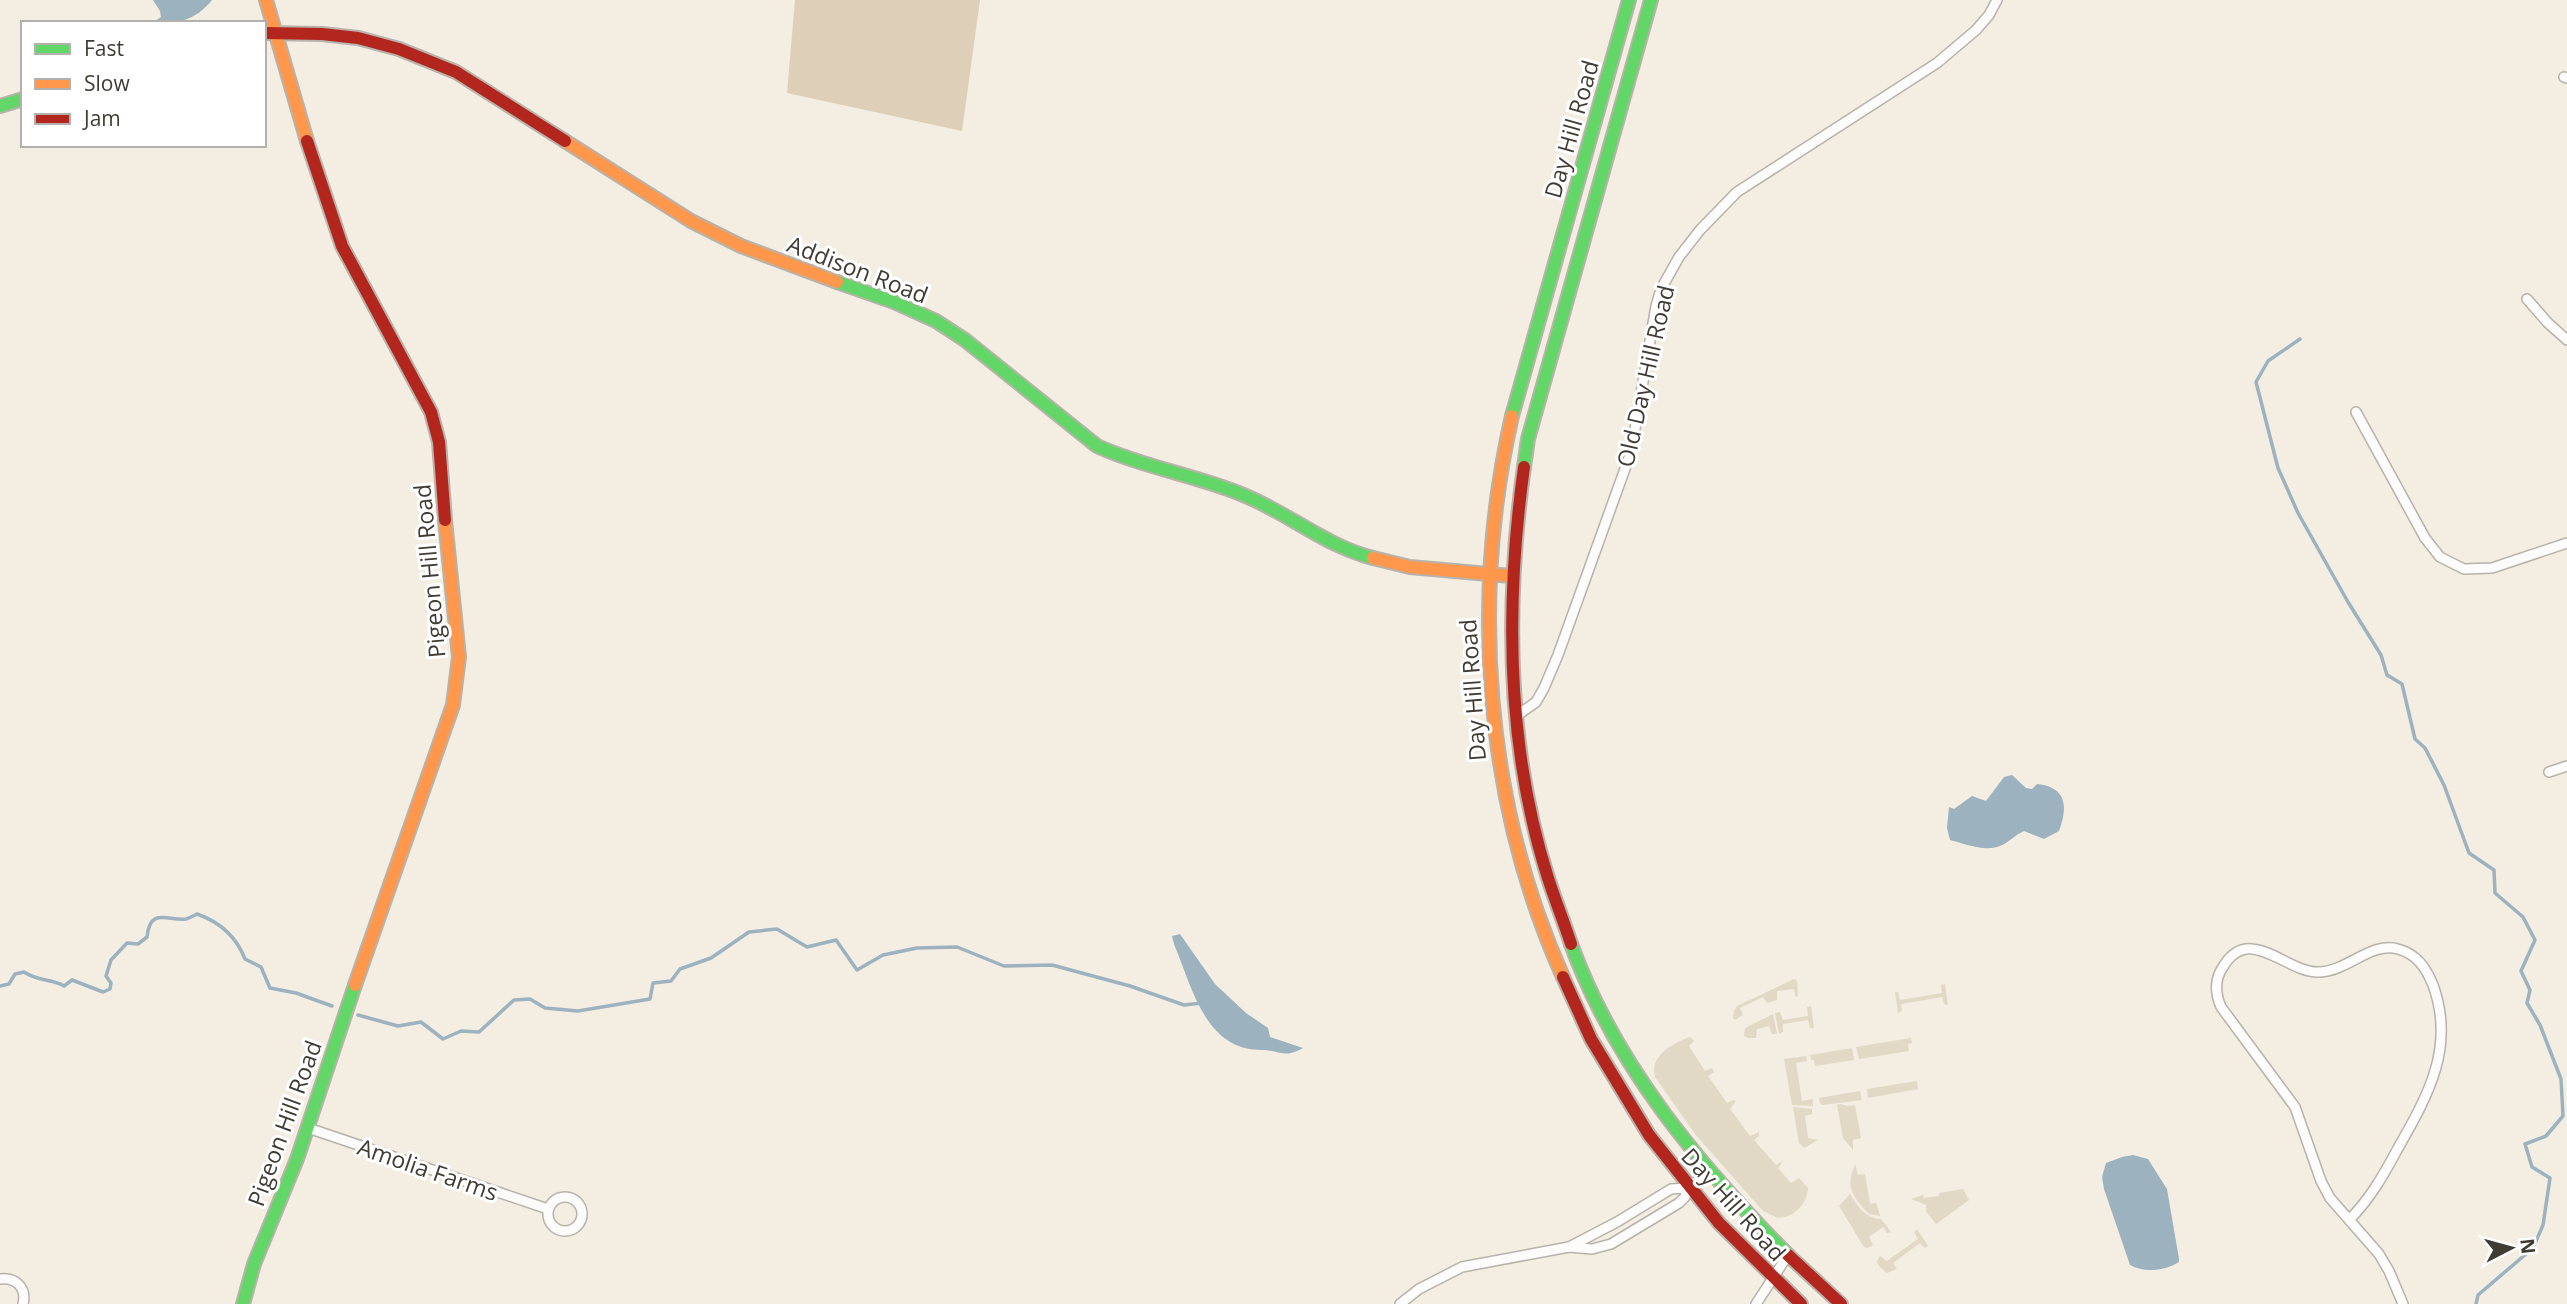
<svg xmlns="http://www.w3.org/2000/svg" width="2567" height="1304" viewBox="0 0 2567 1304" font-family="'Open Sans',sans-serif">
	<rect width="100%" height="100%" fill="#f3ede2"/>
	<g fill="#e1d8c6">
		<path d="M1794,979L1797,981L1798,997L1795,996L1794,989L1777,991V1000L1767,1003L1763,997L1740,1008L1743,1015L1735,1020L1733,1018L1734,1011L1737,1006Z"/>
		<path d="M1945,984L1948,1005L1944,1004L1942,997L1901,1004L1902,1010L1898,1013L1895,992H1898L1900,1000L1942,993L1941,985Z"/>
		<path d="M1811,1006L1814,1028H1810L1808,1020L1783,1024V1032L1779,1034L1775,1013L1780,1012L1783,1020L1808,1016L1807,1007Z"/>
		<path d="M1773,1014L1777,1034H1772L1769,1026L1757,1029L1756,1038H1748L1744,1036L1745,1028Z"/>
		<path d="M1690,1037L1694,1041L1689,1046L1705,1071L1712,1068L1714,1072L1708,1076L1727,1103L1733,1100L1736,1101L1730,1109L1750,1136L1759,1132V1136L1754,1140L1776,1165L1783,1161L1778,1168L1791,1183L1799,1178L1808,1188C1807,1204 1794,1218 1778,1218L1763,1211L1695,1134L1655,1077C1649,1056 1673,1043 1690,1037Z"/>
		<path d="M1911,1038L1912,1043L1908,1044L1909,1051L1859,1059L1856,1047Z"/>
		<path d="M1852,1048L1854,1060L1815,1066L1814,1060H1811L1810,1055Z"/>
		<path d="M1806,1056L1807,1061L1796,1063L1802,1101L1813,1099V1106L1792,1105L1784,1059Z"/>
		<path d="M1917,1081L1918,1089L1868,1098L1867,1089Z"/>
		<path d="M1860,1091L1862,1100L1822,1105L1820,1103L1819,1098Z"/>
		<path d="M1840,1104L1848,1106L1855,1105L1861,1138L1853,1140V1150L1843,1138L1837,1105Z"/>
		<path d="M1793,1107L1812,1109V1114L1805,1116L1808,1138L1818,1140L1804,1148L1799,1143Z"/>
		<path d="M1855,1164L1858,1175L1865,1174L1870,1204L1876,1203L1880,1216L1869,1214C1853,1197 1845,1187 1855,1164Z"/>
		<path d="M1963,1189L1969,1200L1936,1224L1926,1211V1205L1911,1199L1923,1195L1924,1198L1939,1196V1193Z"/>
		<path d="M1850,1194C1858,1207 1865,1218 1881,1219L1891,1232L1887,1233L1883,1227L1869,1237L1873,1245L1868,1248L1864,1247L1839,1206Z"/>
		<path d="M1917,1229L1928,1246L1925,1248L1920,1243L1893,1263L1897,1269L1887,1273L1879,1266L1877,1261L1880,1256L1887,1261L1918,1239L1914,1232Z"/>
	</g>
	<path fill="#ded0b8" d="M795,0H980L962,131L787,93Z"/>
	<g fill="#9cb2bf">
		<path d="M153,0H212C194,22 178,23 152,23L161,17L160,11Z"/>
		<path d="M2012,775L2026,788L2032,789L2037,784C2067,787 2068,807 2059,831L2044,839L2024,831C2015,835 2008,843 2000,846C1984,852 1966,844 1950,840L1947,828L1949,807L1954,809L1972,796L1986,801L2004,777Z"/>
		<path d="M1180,934L1215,984L1246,1013L1268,1028L1270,1037L1303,1048C1285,1059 1279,1050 1261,1050C1205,1050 1192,987 1174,944L1172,936Z"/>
		<path d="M2133,1155L2148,1159L2167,1189L2179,1259V1262C2165,1271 2144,1273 2130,1265L2104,1189L2102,1177L2106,1163L2122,1157Z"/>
	</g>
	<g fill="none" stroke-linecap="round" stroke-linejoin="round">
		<g stroke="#9cb2bf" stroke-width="3.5">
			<path d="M2300,339L2268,361L2256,382L2278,468L2298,513L2348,602L2381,655L2387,675L2402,684L2415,739L2425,748L2444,785L2469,853L2494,870L2495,893L2523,917L2535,940L2521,971L2530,990L2527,1003L2540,1025L2561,1079L2563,1116L2546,1136L2525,1144L2532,1167L2550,1178L2543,1225L2533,1248L2478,1295L2476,1304"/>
			<path d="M0,986L9,984L15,974L24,972C39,982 50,978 64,986L72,980L103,992L110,989L111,983L106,976L111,960L127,943L138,944L147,937C150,907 167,921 186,919C190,918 193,916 197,914C220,922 236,936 245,959L261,967L270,988L296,993L332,1006"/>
			<path d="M358,1015L398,1026L421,1022L443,1039L461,1031L479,1032L514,1000L530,999L545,1008L578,1011L650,999L653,983L671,981L680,969L711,958L749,932L777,929L807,947L836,940L857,970L883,955L917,948L957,947L1004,966L1052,965L1130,986L1184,1005L1202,1003"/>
		</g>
		<g stroke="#b7b2aa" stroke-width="12">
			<g id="street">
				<path d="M2564,77L2567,78"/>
				<path d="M2527,299L2548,323L2567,340"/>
				<path d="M2356,412L2425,538L2440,557L2464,569L2492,568L2567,543"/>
				<path d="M1515,717L1536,702L1544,688L1558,655L1631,452L1656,306L1661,289L1679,257L1700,230L1737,192L1937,63L1976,30L1989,15L1997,0"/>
				<path d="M2549,772L2567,766"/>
				<path d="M308,1128L548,1209"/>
				<circle cx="565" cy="1214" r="17"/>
				<path d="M2349,1220C2370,1199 2383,1176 2397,1150C2427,1097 2456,1048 2433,985C2426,968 2417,954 2398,949C2371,941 2347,972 2318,972C2287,973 2249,923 2223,967C2214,980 2215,993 2221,1007L2295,1107L2321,1181L2330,1198L2379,1254L2389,1271L2403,1304"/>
				<path d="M1569,1247L1617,1222L1671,1189L1687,1188"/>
				<path d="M0,1279C16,1277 27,1288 23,1304"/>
				<path d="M1400,1304L1419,1289L1462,1267L1569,1247L1592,1249L1611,1244L1679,1203L1685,1197L1687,1188L1710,1172"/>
				<path d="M1756,1304L1788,1255"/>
			</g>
		</g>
		<g stroke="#b7b2aa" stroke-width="16">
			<g id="fast">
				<path d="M0,106L23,99"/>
				<path d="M837,282L894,302L936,321L965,340L1097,446C1143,467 1194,475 1241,494C1287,512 1325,546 1373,558"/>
				<path d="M1512,416L1629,0"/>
				<path d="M1524,467L1528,439L1651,0"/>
				<path d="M1571,944C1615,1065 1699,1165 1788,1255"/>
				<path d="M243,1304L254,1264L297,1159L355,985"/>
			</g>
		</g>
		<g stroke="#b7b2aa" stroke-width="16">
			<g id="slow">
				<path d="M266,0L307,141"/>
				<path d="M565,141L691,221L741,246L837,282"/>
				<path d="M1512,416C1470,601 1485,803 1563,977"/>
				<path d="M1373,558L1410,567L1511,576"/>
				<path d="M355,985L453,705L459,657L445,520"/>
			</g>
		</g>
		<g stroke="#b7b2aa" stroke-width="16">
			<g id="jam">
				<path d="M264,33L322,34L358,38L399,49L456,72L565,141"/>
				<path d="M307,141L342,246L431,412L439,442L445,520"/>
				<path d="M1524,467C1505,604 1506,746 1548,878C1555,900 1564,922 1571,944"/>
				<path d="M1563,977L1591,1039L1649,1135L1719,1223L1801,1304"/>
				<path d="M1788,1255L1841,1304"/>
			</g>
		</g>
		<use href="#street" stroke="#fdfcfb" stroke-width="9"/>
		<use href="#fast" stroke="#63d668" stroke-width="12"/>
		<use href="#slow" stroke="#ff974d" stroke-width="12"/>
		<use href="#jam" stroke="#b3261e" stroke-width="12"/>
	</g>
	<g text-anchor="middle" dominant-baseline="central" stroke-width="6" stroke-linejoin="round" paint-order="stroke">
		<g font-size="23" fill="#403b33" stroke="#fff">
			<text transform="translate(1571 129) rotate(-74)">Day Hill Road</text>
			<text transform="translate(858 269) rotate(21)">Addison Road</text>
			<text transform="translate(1645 376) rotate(-77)">Old Day Hill Road</text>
			<text transform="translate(429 571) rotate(-95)">Pigeon Hill Road</text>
			<text transform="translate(1472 690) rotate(-94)">Day Hill Road</text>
			<text transform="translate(284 1123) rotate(-70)">Pigeon Hill Road</text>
			<text transform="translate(428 1169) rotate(19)">Amolia Farms</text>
			<text transform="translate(1734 1204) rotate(48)">Day Hill Road</text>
		</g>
	</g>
	<rect x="21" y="21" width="245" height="126" fill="#ffffff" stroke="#b3b1ad" stroke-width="2"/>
	<rect x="35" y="44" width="35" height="10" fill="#63d668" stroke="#b3b1ad" stroke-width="2"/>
	<text x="84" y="56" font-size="21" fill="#403b33">Fast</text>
	<rect x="35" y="79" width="35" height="10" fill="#ff974d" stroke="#b3b1ad" stroke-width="2"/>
	<text x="84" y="91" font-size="21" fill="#403b33">Slow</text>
	<rect x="35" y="114" width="35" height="10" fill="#b3261e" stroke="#b3b1ad" stroke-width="2"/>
	<text x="84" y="126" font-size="21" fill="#403b33">Jam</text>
	<g transform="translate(2511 1248) rotate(84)" stroke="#ffffff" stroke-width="5" paint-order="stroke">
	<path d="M0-5L12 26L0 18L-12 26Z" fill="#403b33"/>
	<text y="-10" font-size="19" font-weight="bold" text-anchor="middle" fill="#403b33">N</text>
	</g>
</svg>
